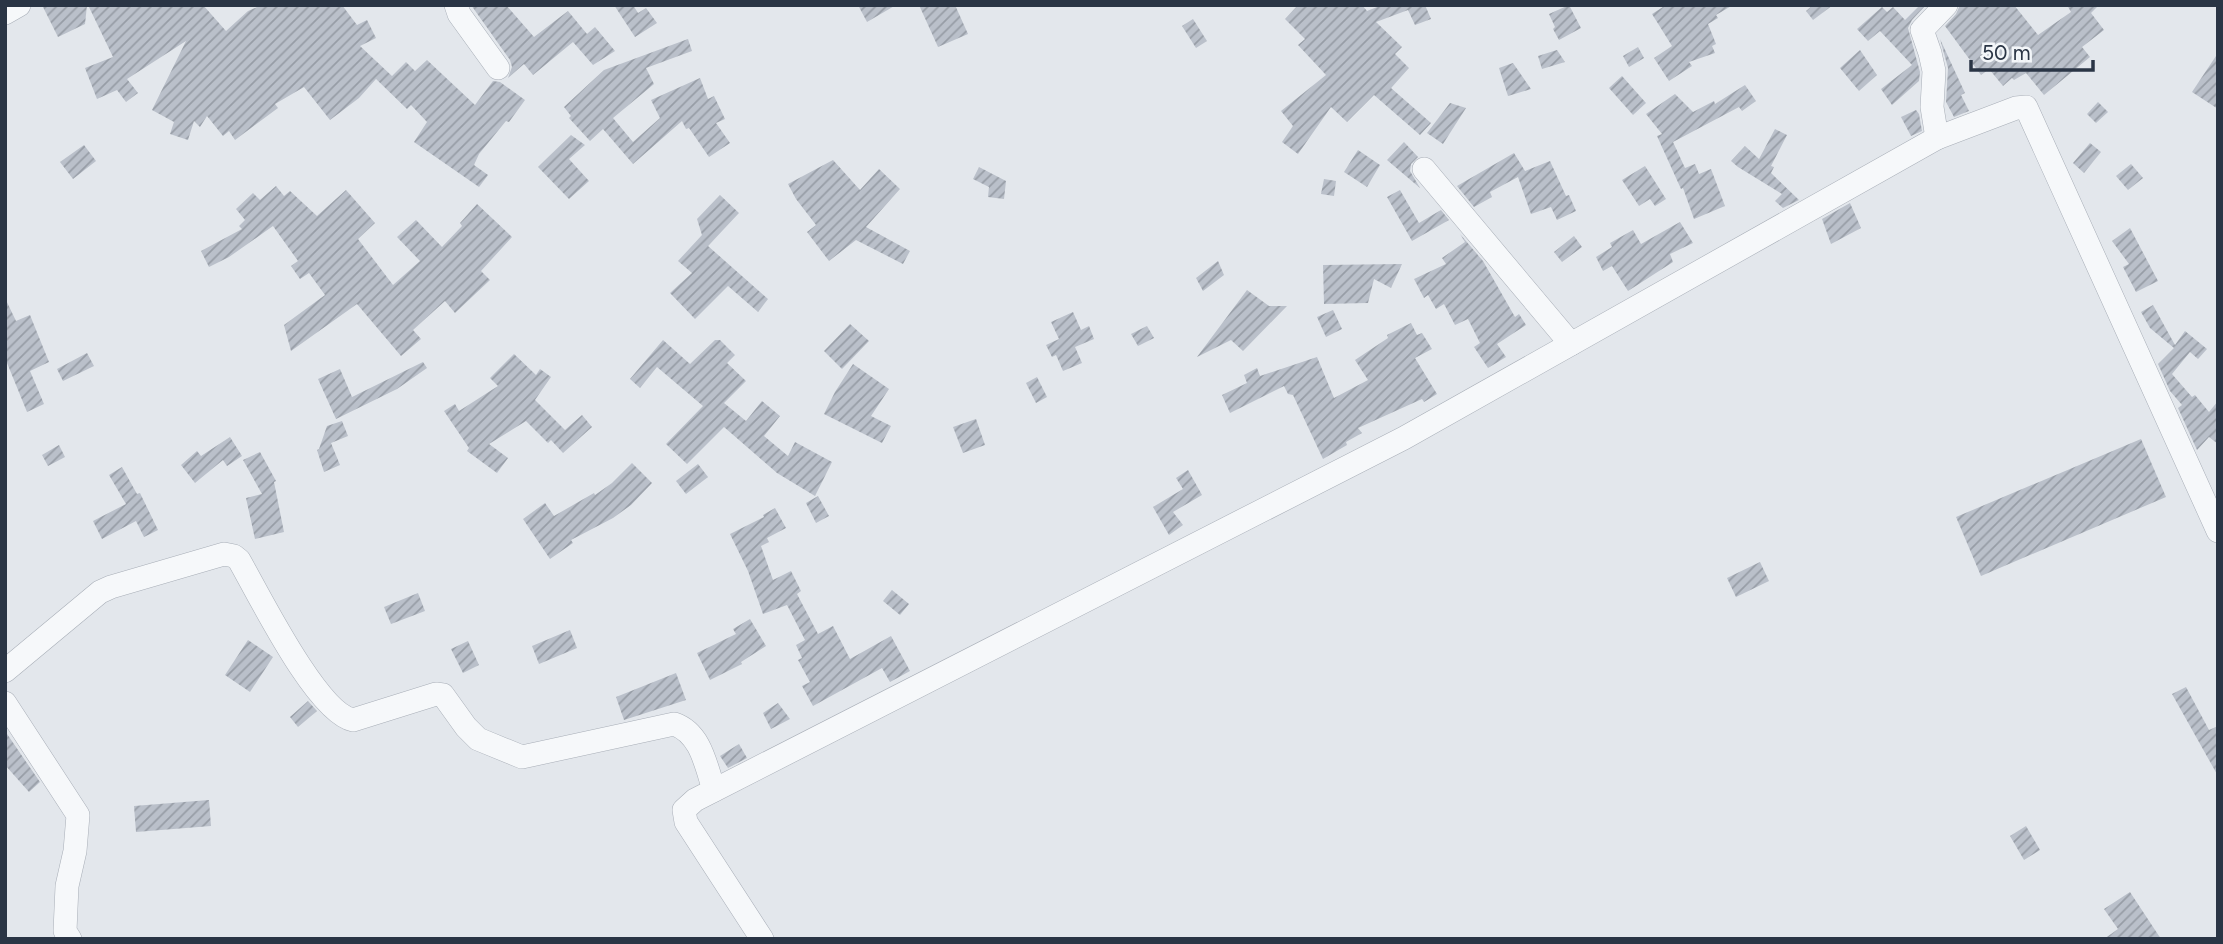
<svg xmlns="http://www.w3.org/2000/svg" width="2223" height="944" viewBox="0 0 2223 944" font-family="Figtree,sans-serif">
	<defs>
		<pattern id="building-hatch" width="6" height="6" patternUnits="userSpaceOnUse" patternTransform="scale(1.75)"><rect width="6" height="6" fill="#bac0ca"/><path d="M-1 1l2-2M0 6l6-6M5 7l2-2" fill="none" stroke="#979da6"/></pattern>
	</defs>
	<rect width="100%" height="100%" fill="#e3e7ec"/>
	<g fill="url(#building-hatch)">
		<path d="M42,5H87L85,24L58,37Z"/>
		<path d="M88,5H203L226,31L248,11L262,5H342L357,25L367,20L376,38L360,46L392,76L406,62L415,71L427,60L475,105L493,81L500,82L525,100L509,122L506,121L479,154L474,165L488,175L479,187L414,142L427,122L411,105L407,109L376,79L359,98L330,120L304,87L275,104L278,108L235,140L229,131L223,136L207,116L200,127L194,121L188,140L170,134L174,122L152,110L186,41L127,79L138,93L126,102L117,90L97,99L85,68L113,57Z"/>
		<path d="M471,5H506L534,37L568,11L587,34L595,27L615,51L593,65L573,42L533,75L524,64L508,78L512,67L510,60Z"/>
		<path d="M614,5H633L638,13L646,8L657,23L635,37Z"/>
		<path d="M858,5H896L867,22Z"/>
		<path d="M919,5H955L968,34L938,47Z"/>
		<path d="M1298,5H1362L1367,11L1382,5H1425L1431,19L1415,25L1408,10L1376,22L1402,47L1395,54L1409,68L1391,88L1431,123L1420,135L1374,95L1347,122L1331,107L1298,154L1282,142L1293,126L1281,111L1326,75L1298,45L1305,39L1285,19Z"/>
		<path d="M1569,5L1581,28L1559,40L1553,29L1555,27L1549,14Z"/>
		<path d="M1666,5H1733L1716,15L1718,18L1708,24L1716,44L1712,46L1715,53L1689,62L1692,66L1669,81L1654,58L1672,46L1652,14Z"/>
		<path d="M1813,5H1833L1813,20L1806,11Z"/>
		<path d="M1920,5H1926L1912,20L1908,28L1920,72L1919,81L1892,105L1881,89L1912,65L1880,31L1868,41L1857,29L1882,7L1887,12L1893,7L1905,20Z"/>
		<path d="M1960,5H2014L2038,35L2071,12L2067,5H2099L2091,13L2104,30L2082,47L2090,57L2044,95L2026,73L2014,80L2012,78L2003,86L1989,69L1981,75L1945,26L1956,14Z"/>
		<path d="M1193,19L1207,41L1196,48L1182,26Z"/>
		<path d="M688,39L692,51L646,68L654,84L613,118L633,142L660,118L651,100L700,78L708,99L714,96L725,119L716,123L730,143L709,157L689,128L686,129L682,121L633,164L603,129L590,141L569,118L571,116L564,107L604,70Z"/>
		<path d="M1940,39L1965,93L1961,95L1969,111L1954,117L1946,102L1948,68Z"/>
		<path d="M1638,47L1644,58L1629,67L1623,56Z"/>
		<path d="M1557,50L1565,62L1542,69L1538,56Z"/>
		<path d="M1860,50L1877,75L1859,91L1840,68Z"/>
		<path d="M2218,53V109L2192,92Z"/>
		<path d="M1513,63L1531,89L1508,96L1499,68Z"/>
		<path d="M1622,76L1646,103L1633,115L1609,88Z"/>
		<path d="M1745,85L1756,101L1742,111L1739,107L1673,142L1685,168L1695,164L1699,174L1711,169L1725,206L1694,219L1683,188L1681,189L1657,136L1662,134L1646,114L1675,94L1693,112L1714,101L1715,104Z"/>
		<path d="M2098,102L2108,112L2096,123L2087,114Z"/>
		<path d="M1450,103L1466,108L1443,144L1427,133Z"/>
		<path d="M1916,110L1919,114L1922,131L1911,136L1901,117Z"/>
		<path d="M1775,129L1787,135L1771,166L1774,167L1771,173L1799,200L1783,208L1775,201L1782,194L1738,167L1731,161L1745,146L1759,159Z"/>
		<path d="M571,135L585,145L569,159L589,181L569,199L538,167Z"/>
		<path d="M1404,142L1418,157L1411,164L1410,171L1420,188L1387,160Z"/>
		<path d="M2090,143L2101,152L2084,173L2073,163Z"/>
		<path d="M84,145L96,161L73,179L60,162Z"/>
		<path d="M1358,150L1380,165L1367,187L1344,172Z"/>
		<path d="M1514,153L1525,171L1550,161L1566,196L1569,195L1576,211L1557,220L1551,207L1531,214L1518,177L1490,192L1492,197L1474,207L1457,186Z"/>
		<path d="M833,160L860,190L879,169L900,189L866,227L910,251L903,264L856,240L829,261L807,232L816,225L796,199L788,184Z"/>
		<path d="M2131,164L2143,178L2128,190L2116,176Z"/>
		<path d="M1645,166L1666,199L1655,206L1650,199L1639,206L1622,180Z"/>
		<path d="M979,167L1006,181L1004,199L988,197L989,187L973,179Z"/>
		<path d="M1324,179L1336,181L1334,196L1321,194Z"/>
		<path d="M276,186L284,196L290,191L317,216L346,190L375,223L358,239L393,285L420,261L397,237L416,220L442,247L462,226L460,223L477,204L512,237L481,271L490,280L455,313L445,301L413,330L421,339L401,356L357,304L291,351L284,325L325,295L309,273L300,279L291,266L298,261L273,226L229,257L209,267L201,251L242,229L239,226L245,220L236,209L253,193L260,200Z"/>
		<path d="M1400,190L1419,223L1441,210L1449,220L1412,241L1387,197Z"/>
		<path d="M720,195L739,213L708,246L768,299L758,312L728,286L695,319L670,293L692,273L678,261L702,235L697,219Z"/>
		<path d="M1850,203L1861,228L1831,244L1822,219Z"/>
		<path d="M1680,222L1693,243L1670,254L1673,262L1628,291L1612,266L1603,271L1596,257L1612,247L1610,243L1633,230L1641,244Z"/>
		<path d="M2130,228L2158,281L2136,292L2123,267L2129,264L2112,241Z"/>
		<path d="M1460,234L1483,261L1515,317L1519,314L1526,325L1497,344L1506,357L1488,368L1474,347L1480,343L1468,319L1455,325L1444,304L1436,309L1428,295L1424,298L1414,279L1446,264L1442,258L1465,242Z"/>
		<path d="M1574,236L1582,247L1562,262L1554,252Z"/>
		<path d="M1218,261L1224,275L1203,291L1196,278Z"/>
		<path d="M1402,264L1391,288L1374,279L1368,303L1324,304L1323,265Z"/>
		<path d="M1247,290L1269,306H1287L1243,351L1231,340L1197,357Z"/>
		<path d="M5,298L16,321L30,315L49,362L30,371L44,404L27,412L5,358Z"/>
		<path d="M2153,305L2175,345L2185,331L2207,349L2198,359L2190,352L2172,374L2192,397L2195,395L2209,412L2218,401V444L2209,437L2197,450L2178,408L2182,405L2170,391L2158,364L2174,348L2150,328L2141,312Z"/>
		<path d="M1333,310L1342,329L1326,337L1317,317Z"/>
		<path d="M1073,312L1081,330L1089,326L1094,339L1075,347L1082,363L1063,371L1056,355L1052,357L1046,345L1059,339L1051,322Z"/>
		<path d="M1411,323L1417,335L1422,333L1432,349L1415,358L1437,394L1424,402L1422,399L1358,428L1362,433L1346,442L1347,445L1323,459L1293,395L1288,394L1284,386L1230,413L1222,395L1247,383L1244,375L1257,368L1260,376L1317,357L1334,398L1368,380L1355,360L1388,338L1387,335Z"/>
		<path d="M850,324L869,341L842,369L824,351Z"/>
		<path d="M1147,326L1154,338L1138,346L1131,334Z"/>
		<path d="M663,340L690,364L715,340H720L735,355L727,363L746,381L724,403L746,421L762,401L780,416L764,436L788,456L795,442L832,462L815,496L777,473L724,427L687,464L666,444L703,406L657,367L640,388L630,379Z"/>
		<path d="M87,353L94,366L63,381L57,369Z"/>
		<path d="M514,354L536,375L540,369L551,377L535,400L565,430L582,415L592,427L563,453L551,440L548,443L526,421L489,444L508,458L497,473L467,451L469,448L444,411L455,404L459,411L498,386L490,378Z"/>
		<path d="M423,362L427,368L397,389L336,419L318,379L340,369L352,397Z"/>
		<path d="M853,364L889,389L871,416L891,426L882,443L824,414L835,392Z"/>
		<path d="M1037,377L1047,397L1036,403L1026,383Z"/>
		<path d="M976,419L985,445L963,453L953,427Z"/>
		<path d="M342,421L348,436L331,443L340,465L324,472L317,450L319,449L327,426Z"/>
		<path d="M230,437L242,456L227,466L223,460L195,483L181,465L197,451L201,456Z"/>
		<path d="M2141,439L2166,497L1981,576L1956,517Z"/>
		<path d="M59,445L65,457L48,466L42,455Z"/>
		<path d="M260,452L276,481L274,482L284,532L255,539L246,498L262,494L243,460Z"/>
		<path d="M632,463L652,483L631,505L613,518L571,540L573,543L550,559L523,519L545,503L554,516L594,493L595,495L612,483Z"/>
		<path d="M698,464L708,477L686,494L676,481Z"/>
		<path d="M122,467L137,494L140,493L158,530L144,537L136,521L102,539L93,521L126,504L109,475Z"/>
		<path d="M1188,470L1202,495L1173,512L1183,525L1169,535L1153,507L1183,489L1176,478Z"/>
		<path d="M818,496L829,516L816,523L806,503Z"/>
		<path d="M775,508L786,528L767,538L769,542L761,546L773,580L791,571L801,591L797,594L818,634L833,626L850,659L891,636L910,671L890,682L882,668L813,706L802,686L810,682L798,660L802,658L796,645L805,640L787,605L763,614L748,571L730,534L764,517L763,515Z"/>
		<path d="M1760,562L1769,581L1736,597L1727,578Z"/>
		<path d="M892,590L909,604L900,615L883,601Z"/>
		<path d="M418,593L425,611L391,624L384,607Z"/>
		<path d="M750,619L766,646L741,662L742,664L710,680L697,653L736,634L733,629Z"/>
		<path d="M570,630L577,648L539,664L532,646Z"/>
		<path d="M248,640L273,657L250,692L225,675Z"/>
		<path d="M468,641L479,665L463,673L451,649Z"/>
		<path d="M676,673L686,700L624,720L616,697Z"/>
		<path d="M2186,687L2209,730L2218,726V776L2172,694Z"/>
		<path d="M308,701L317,711L298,727L290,717Z"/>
		<path d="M778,703L790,719L771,729L763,713Z"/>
		<path d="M5,731L40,782L29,792L5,765Z"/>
		<path d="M739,744L747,758L728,768L720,756Z"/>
		<path d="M209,800L211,826L136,832L134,806Z"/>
		<path d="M2026,826L2040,850L2024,860L2010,836Z"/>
		<path d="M2130,892L2161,939H2104L2118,929L2104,909Z"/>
	</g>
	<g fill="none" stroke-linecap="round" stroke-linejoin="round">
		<g stroke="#a8aeb7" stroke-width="24">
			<g id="minor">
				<path d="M456,5L459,14L498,68"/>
				<path d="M5,13L19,5"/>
				<path d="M1937,138L1932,107L1934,71L1930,53L1922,30L1946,5"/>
				<path d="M1424,169L1571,344"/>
				<path d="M5,671L100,592L111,587L224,554L234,556L239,560C259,595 317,713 353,720L436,694L443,695L466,727L478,739L522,757L674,724C701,733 706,766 714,790"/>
				<path d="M5,703L78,815L75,851L67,886L65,931L70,939"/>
				<path d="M762,939L686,822L684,810L695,800L1404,438L1937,138L2016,108L2026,107L2218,531"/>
			</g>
		</g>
		<use href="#minor" stroke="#f6f8fa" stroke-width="23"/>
	</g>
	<rect width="2223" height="944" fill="none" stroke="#2a3545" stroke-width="14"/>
	<path d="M1971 60v10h122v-10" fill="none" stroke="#2a3545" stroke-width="3.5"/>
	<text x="1982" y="60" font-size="21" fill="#2a3545" stroke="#f3f6f9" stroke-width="5" paint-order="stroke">50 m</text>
</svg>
